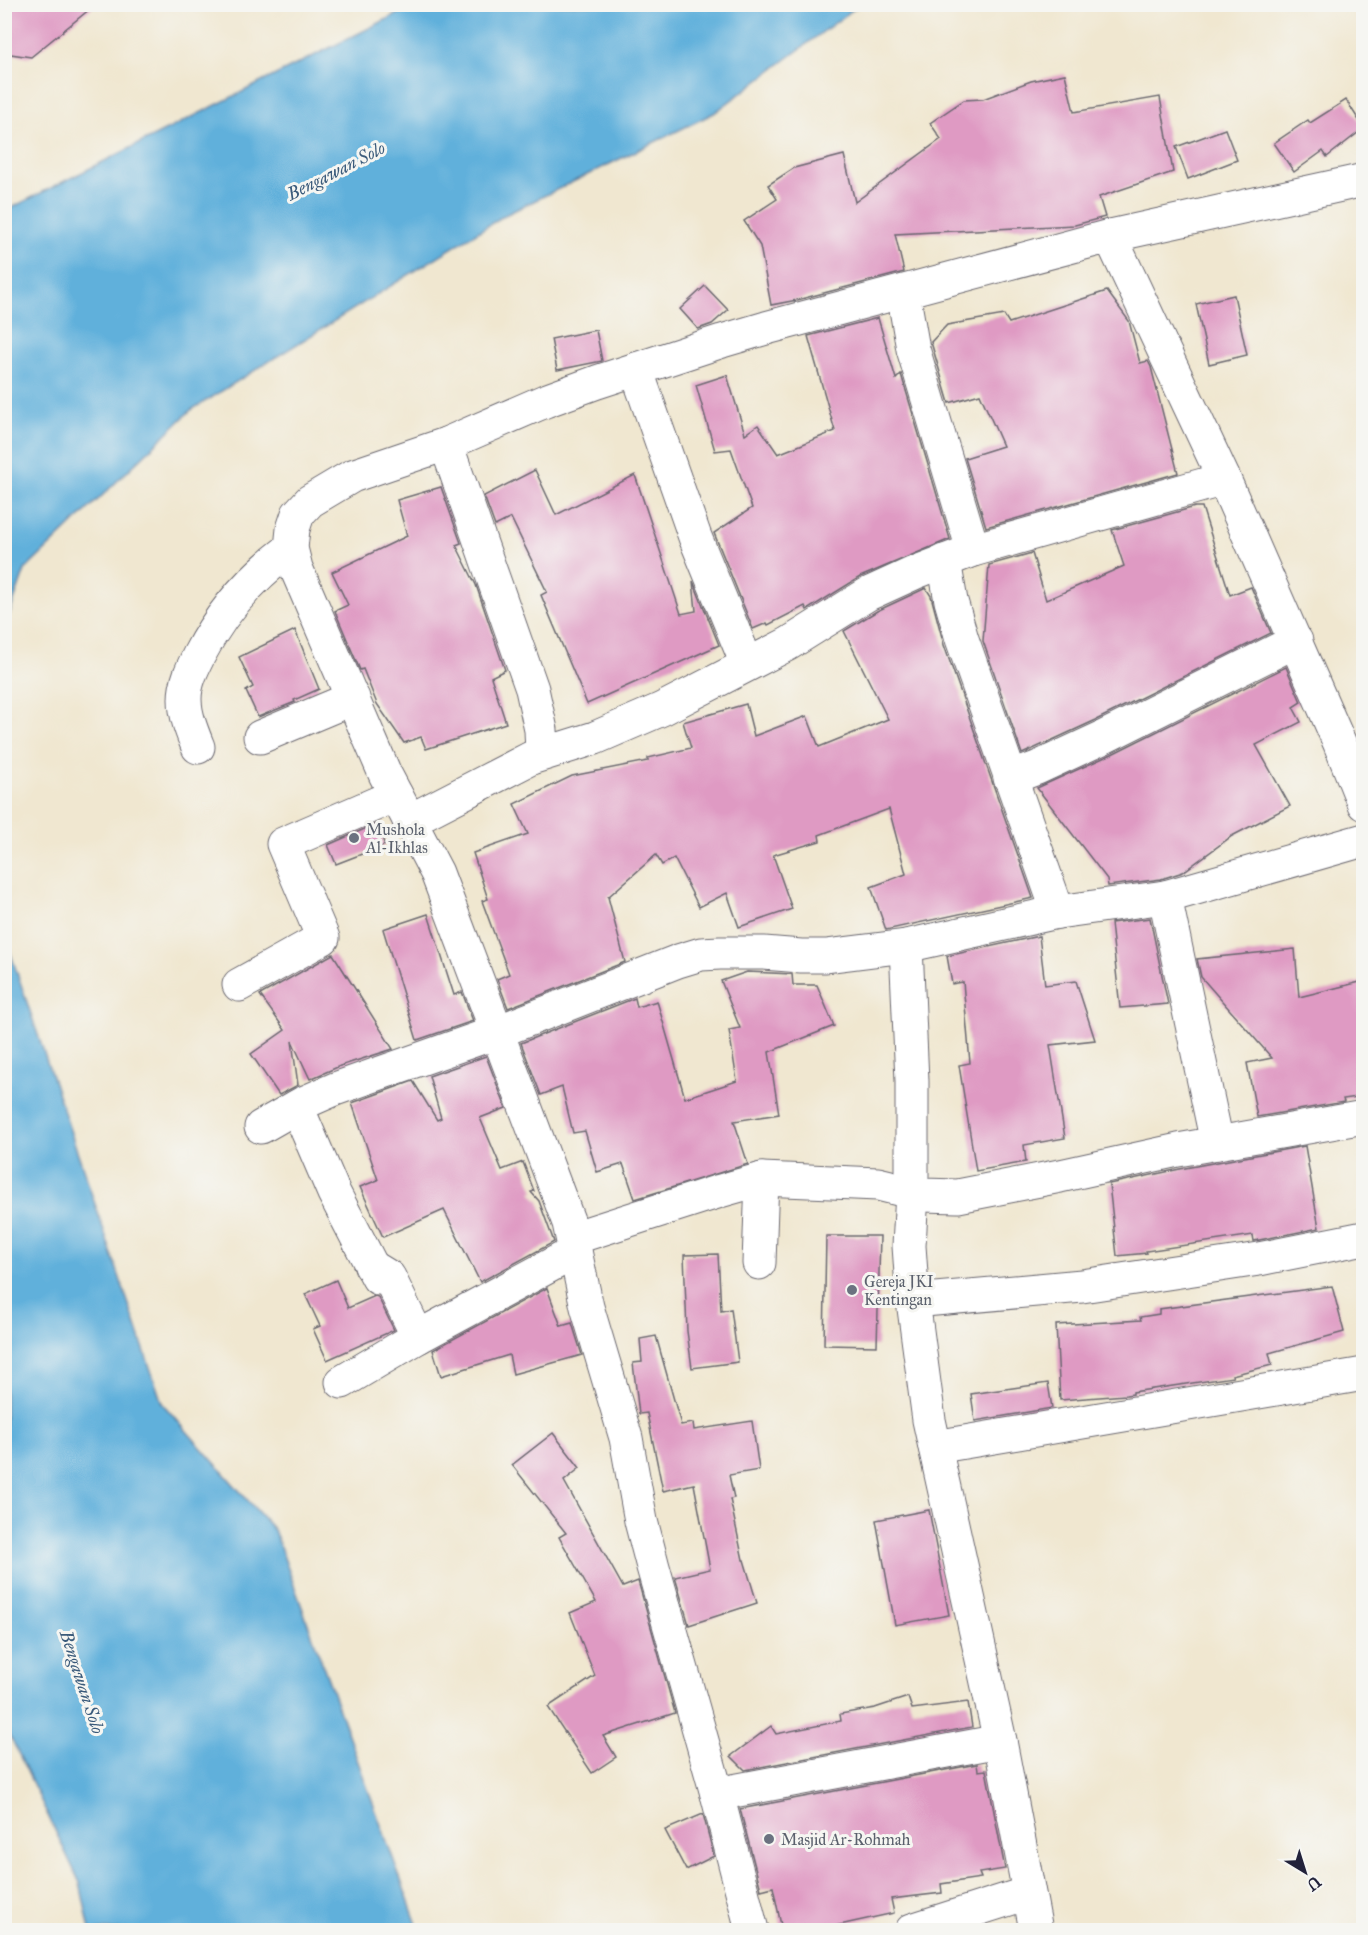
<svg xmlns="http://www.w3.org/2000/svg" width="1368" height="1935" viewBox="0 0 1368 1935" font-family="'IM FELL Great Primer',serif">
	<rect width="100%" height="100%" fill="#f6f6f2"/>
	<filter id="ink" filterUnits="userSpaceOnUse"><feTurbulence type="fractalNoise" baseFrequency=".0167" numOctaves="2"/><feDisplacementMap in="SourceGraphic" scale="12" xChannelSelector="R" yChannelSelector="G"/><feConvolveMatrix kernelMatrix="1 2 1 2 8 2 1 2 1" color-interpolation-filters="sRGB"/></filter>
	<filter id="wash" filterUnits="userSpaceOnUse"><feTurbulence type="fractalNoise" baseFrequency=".008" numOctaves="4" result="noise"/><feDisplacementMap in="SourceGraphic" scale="24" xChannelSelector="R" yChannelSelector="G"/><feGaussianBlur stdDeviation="1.35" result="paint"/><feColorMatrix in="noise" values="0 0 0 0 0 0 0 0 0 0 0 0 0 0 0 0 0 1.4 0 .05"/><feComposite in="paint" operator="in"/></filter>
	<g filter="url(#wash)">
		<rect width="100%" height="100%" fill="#f0e7d0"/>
		<g fill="#61b0db" stroke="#42698b" stroke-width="1.5">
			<path d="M415,5H859L714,113L505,215L191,410L25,570L5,626V211Z"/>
			<path d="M5,937L162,1403L274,1530L419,1930H90L80,1883L5,1725Z"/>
		</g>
		<g id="blocks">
			<g fill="#df9ac3">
				<path d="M4,4H96L31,57L4,53Z"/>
				<path d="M1065,74L1074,112L1160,97L1173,172L1099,197L1105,217L1075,225L895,234L904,272L797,300L771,305L760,246L744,221L777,199L768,185L794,168L844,155L855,202L941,139L930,123L964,100L983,99L1031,81Z"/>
				<path d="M1346,100L1364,128L1327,157L1323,151L1294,172L1274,143L1308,120L1310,123Z"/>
				<path d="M1225,129L1237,160L1188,179L1176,147Z"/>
				<path d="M705,286L728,310L712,324L698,329L680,309Z"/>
				<path d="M1107,291L1129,321L1140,363L1148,361L1151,367L1178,473L986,527L965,458L1003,446L980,394L949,403L931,342L947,325L1004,315L1009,323Z"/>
				<path d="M1234,295L1247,355L1209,364L1196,304Z"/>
				<path d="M878,318L896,379L901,374L950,539L860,577L807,610L805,606L768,625L767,623L753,629L714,533L752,508L731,449L715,451L696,385L727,375L745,434L758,425L778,454L835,431L808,336Z"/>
				<path d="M596,330L602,361L557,370L551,339Z"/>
				<path d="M535,470L556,515L635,475L681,614L696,611L693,581L719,645L587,704L541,595L547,592L511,518L495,526L484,496Z"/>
				<path d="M441,487L461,543L456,545L476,585L505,670L491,677L506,723L426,749L421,737L404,743L377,704L363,669L360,670L335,611L348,605L332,572L407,536L397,500Z"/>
				<path d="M1195,507H1202L1230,595L1251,587L1271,633L1096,720L1022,754L983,641L989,565L1032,553L1046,600L1124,566L1112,530Z"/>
				<path d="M926,588L931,596L944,645L1033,898L886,930L871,887L906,874L889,809L819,835L820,841L773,855L792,909L739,927L727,893L699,907L674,858L662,865L656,855L608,897L625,962L508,1008L497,979L509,974L482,901L488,899L473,853L528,834L514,804L572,776L648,761V758L691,748L683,722L746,704L754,736L807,716L819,747L888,719L844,631L877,611Z"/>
				<path d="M295,630L319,689L294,700L295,702L258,717L246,691L253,687L239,657Z"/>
				<path d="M1286,667L1301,702L1293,707L1301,722L1256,745L1290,806L1232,836L1183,872L1161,879L1108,886L1107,879L1037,788L1112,754Z"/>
				<path d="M376,824L385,845L336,864L328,845Z"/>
				<path d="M428,914L454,995L462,992L473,1021L417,1040L383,929Z"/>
				<path d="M1150,918L1168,1004L1120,1008L1111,923Z"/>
				<path d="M1039,936L1045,985L1076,981L1095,1040L1050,1045L1065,1138L1024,1145L1026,1162L976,1171L959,1065L970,1063L963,982L952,984L947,956Z"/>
				<path d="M1295,949L1299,997L1364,981V1096L1343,1099L1344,1102L1257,1117L1247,1063L1272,1058L1201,977L1197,959Z"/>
				<path d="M333,954L393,1049L340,1066L310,1079L292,1041L298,1085L279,1095L251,1054L285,1030L260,995Z"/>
				<path d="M747,972L792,974L793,985H817L834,1026L769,1052L779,1114L734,1121L748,1164L635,1199L623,1164L597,1172L585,1131L573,1133L562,1087L541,1095L521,1043L635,998L637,1007L657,1001L685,1098L737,1081L729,1030L740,1028L721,981Z"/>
				<path d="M486,1056L506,1108L480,1118L502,1170L523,1162L534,1191L531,1192L539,1201L554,1242L480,1282L444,1210L383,1237L360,1187L378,1180L352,1103L413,1081L437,1120L441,1118L429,1076Z"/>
				<path d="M1305,1146L1319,1228L1254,1241L1253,1235L1146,1251L1147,1253L1117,1256L1109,1184L1180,1169Z"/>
				<path d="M826,1236H880L877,1346L824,1345Z"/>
				<path d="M718,1254L721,1311L731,1309L738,1362L692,1368L687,1331L684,1255Z"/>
				<path d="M336,1280L348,1308L375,1296L378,1297L394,1330L327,1360L313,1329L320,1326L305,1294Z"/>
				<path d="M1332,1286L1344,1332L1269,1353L1272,1365L1232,1375L1233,1377L1133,1392V1394L1126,1395L1060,1400L1056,1325L1141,1320L1140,1317L1159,1314V1309Z"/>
				<path d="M547,1288L561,1326L572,1323L582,1355L513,1374L509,1355L441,1376L433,1350Z"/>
				<path d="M656,1336L681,1425L693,1423L694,1430L752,1421L759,1470L729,1475L734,1498L730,1499L743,1560H744L757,1603L689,1625L675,1577L710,1569L694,1484L663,1491L647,1413L639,1414L633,1363L642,1362L640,1339Z"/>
				<path d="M1048,1383L1052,1408L975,1421L971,1394Z"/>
				<path d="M553,1433L580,1468L564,1481L623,1587L638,1581L675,1713L603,1736L616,1757L592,1773L548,1707L595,1676L570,1613L596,1602L559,1537L566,1533L512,1465Z"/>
				<path d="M929,1510L949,1615L895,1625L876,1520Z"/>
				<path d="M908,1697L912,1709L968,1702L972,1727L745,1770L731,1756L771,1726L776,1734L841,1721L840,1714L875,1708Z"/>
				<path d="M977,1764L978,1771L986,1770L1005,1869L979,1873L981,1878L941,1884L942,1893L891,1899L894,1913L817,1930H782L773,1887L761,1890L740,1809Z"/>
				<path d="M703,1814L714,1856L686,1870L665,1830Z"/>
			</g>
		</g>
	</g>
	<g filter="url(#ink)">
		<use href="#blocks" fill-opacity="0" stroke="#6a676f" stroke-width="1.5"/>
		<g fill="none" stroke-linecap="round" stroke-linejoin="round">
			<g stroke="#6a676f" stroke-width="35">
				<g id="minor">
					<path d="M903,292L913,349L973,550"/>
					<path d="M636,369L695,537L747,664"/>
					<path d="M446,444L532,689L541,730L542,753"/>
					<path d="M944,561L951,601L962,639L1058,912"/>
					<path d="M260,737L353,698"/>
					<path d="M198,747C192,732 185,715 185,699C185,683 192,669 199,655C221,612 252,577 291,548"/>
					<path d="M1010,778L1037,768L1104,737L1296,641"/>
					<path d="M409,821L531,758L595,738L662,709L788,644L868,594L914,573L973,550L1224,479"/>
					<path d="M1165,897L1217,1143"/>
					<path d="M906,946L912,1081V1193L909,1246L913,1301L929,1420L1000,1741L1036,1930"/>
					<path d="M239,985L323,938L283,844L396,795"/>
					<path d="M297,1107L334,1193L378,1278"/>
					<path d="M261,1127L303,1103L335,1089L497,1032L678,961L701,954L720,953H764L801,956H826L906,946L1058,912L1165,897L1364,840"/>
					<path d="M573,1238L720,1191L762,1179L878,1184L923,1195L958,1196L1060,1176L1178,1150L1364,1117"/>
					<path d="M759,1263L762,1179"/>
					<path d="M371,1266L389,1277L418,1337"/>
					<path d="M913,1301L1082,1286L1259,1259L1364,1238"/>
					<path d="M342,1382L418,1337L575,1252"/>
					<path d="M935,1447L1364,1374"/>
					<path d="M717,1794L1000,1741"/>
					<path d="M752,1930L717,1794L653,1567L641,1521L626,1438L587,1307L569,1223L437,873L385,774L296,568L291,548L293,529L298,514L310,501L352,476L446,444L545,401L597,382L722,341L766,328L1110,236L1224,479L1340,744L1364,804"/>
					<path d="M912,1930L1028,1893"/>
				</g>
			</g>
			<g stroke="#6a676f" stroke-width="35">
				<path id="tertiary" d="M1110,236L1364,180"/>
			</g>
			<use href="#minor" stroke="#fff" stroke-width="33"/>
			<use href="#tertiary" stroke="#fff" stroke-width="33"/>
		</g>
	</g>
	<g fill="#6b7280" stroke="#f6f6f2" stroke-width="2">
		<circle cx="354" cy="838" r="6"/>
		<circle cx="852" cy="1290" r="6"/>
		<circle cx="769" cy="1839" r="6"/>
	</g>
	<g text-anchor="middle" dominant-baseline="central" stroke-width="6" stroke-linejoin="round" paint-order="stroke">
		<g font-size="16" fill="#5b616d" stroke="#f6f6f2" text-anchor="start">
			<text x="366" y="829">Mushola<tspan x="366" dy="18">Al-Ikhlas</tspan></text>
			<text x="864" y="1281">Gereja JKI<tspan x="864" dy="18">Kentingan</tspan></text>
			<text x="781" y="1839">Masjid Ar-Rohmah</text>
		</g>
		<g font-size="18" font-style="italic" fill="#3b5b7b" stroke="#f6f6f2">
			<text transform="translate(336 171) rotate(-27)">Bengawan Solo</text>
			<text transform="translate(82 1682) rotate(72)">Bengawan Solo</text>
		</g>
	</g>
	<rect width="1368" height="1935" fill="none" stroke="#f6f6f2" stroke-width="24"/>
	<g transform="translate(1305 1872) rotate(142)" stroke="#f6f6f2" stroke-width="4.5" paint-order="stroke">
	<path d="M0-4.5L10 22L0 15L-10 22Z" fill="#22223b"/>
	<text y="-9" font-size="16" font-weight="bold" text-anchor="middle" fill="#22223b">U</text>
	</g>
</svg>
